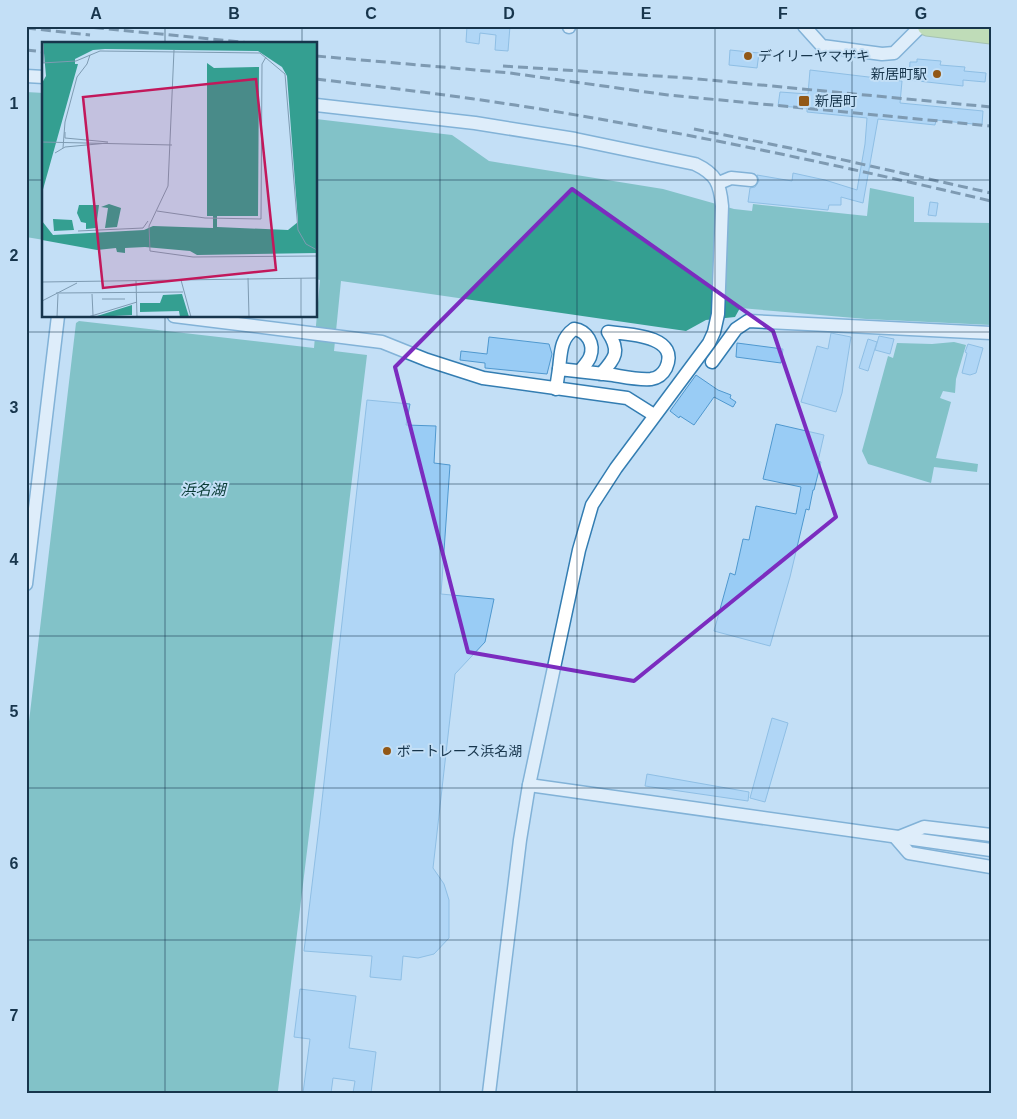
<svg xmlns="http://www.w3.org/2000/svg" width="1017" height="1119" viewBox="0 0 1017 1119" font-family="Arial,'Noto Sans JP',sans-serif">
	<rect width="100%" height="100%" fill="#c3dff6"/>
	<g fill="#349f91">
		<path d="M26,92L44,93V240L26,237Z"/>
		<path d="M316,119L452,135L489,161L663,189L734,209L752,211L753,204L867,216L870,188L914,197V222L991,223V325L866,319L740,308L735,317L706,320L686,331L341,281L334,351L367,355L278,1091L293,1093H26V747L76,323L79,321L314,348L320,280L316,279Z"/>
		<path d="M954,342L966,345L956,379L955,393L943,391L940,398L951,402L936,458L978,464L977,472L934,467L931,483L868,464L862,451L888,356L893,358L897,343L932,344Z"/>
	</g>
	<g fill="#99ccf5" stroke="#4f98cf">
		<path d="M467,26H510L508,51L495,50L496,35L480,33L479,44L466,42Z"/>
		<path d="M730,50L759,53L757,68L729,65Z"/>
		<path d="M917,59L941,61L940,65L965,67L964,71L986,73L985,82L963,80V86L909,80L910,62H917Z"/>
		<path d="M810,70L902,81L900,103L983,111L982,125L936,120L935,125L878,119L863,203L841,197V205H829L828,210L748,202L750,188L755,187L759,181L757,175L792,181L793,173L825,180L857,190L865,144L867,118L807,112V108L778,106L780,92L808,94Z"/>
		<path d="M930,202L938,203L936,216L928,215Z"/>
		<path d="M831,333L851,337L842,393L836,412L801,402L817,346L828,349Z"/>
		<path d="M879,336L894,339L890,354L875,350Z"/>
		<path d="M489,337L549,344L552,354L547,374L485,368V363L460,360L461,351L487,354Z"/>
		<path d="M868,339L877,342L868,371L859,368Z"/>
		<path d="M737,343L783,349L781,363L736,357Z"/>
		<path d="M968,344L983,348L976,373L970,375L962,373L967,353L965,352Z"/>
		<path d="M696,375L718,390L731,395L730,398L736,402L733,407L714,397L694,425L680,416L679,418L670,411Z"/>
		<path d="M367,400L410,404L406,425L436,426L434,463L450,465L441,594L494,599L485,642L455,674L433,868L444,884L449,900V938L434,954L418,958L403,956L401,980L370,977L372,956L304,951L319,827Z"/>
		<path d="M776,424L824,435L818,461L821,462L814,490H813L809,510L806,509L790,577L770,646L714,631L730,573L735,575L743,539L749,540L756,506L796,514L801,487L763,479Z"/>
		<path d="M772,718L788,723L765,802L750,798Z"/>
		<path d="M647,774L749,792L748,801L645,786Z"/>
		<path d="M300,989L356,996L349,1048L376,1052L371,1093H353L355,1081L333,1078L331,1093H303L310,1039L294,1037Z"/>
	</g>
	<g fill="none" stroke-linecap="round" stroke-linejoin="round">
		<g stroke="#337db2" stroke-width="15">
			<g id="minor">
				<path d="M804,26L822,46L882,54L894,53L921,26"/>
				<path d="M569,27V26"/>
				<path d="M26,76L44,77"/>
				<path d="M316,105L475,123L575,139L695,164C716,174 720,183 722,206L718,314L714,332L709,343L616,468L592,505L579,550L529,785L520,840L489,1093"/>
				<path d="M719,183L731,178L751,180"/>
				<path d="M174,316L382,342L427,360L483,378L627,398L654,415"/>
				<path d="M712,362L736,329L748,321L991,333"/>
				<path d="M559,369C561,353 560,339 574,329C587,331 595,344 590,357C588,362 583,367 580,371"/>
				<path d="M556,389L559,369C577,371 595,373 613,375C625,377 638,380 651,379C658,378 663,374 666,368C681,335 626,334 608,332C621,352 615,358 601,374"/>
				<path d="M26,584L58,316"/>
				<path d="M529,785L991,850"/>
				<path d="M899,837L924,827L991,835"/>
				<path d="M896,838L909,853L991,867"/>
			</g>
		</g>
		<g stroke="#81a062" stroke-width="21">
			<path id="highway" d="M927,26L991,34"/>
		</g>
		<use href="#minor" stroke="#fff" stroke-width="12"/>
		<use href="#highway" stroke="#bada6e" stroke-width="19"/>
		<g stroke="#2a485f" stroke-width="3" stroke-dasharray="10 5" stroke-linecap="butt">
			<path d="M79,26L261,44"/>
			<path d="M26,28L90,35"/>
			<path d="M26,50L44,52"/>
			<path d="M316,56L510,73L668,95L991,126"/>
			<path d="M503,66L688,78L991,107"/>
			<path d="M316,79C383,87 449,95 515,105C675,130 834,164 991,201"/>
			<path d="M694,129L790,148L991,193"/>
		</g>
	</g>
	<path d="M0 0H1017V1119H0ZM572,189L773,331L836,517L634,681L468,652L395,367Z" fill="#c3dff6" fill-opacity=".55" fill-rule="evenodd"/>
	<path fill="none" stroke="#7b2cbf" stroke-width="4" stroke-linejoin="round" d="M572,189L773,331L836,517L634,681L468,652L395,367Z"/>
	<path fill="none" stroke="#17354c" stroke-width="1" stroke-opacity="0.55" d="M165,26V44M302,26V44M440,26V1093M577,26V1093M715,26V1093M852,26V1093M26,180H44M316,180H991M165,316V1093M302,316V1093M26,332H991M26,484H991M26,636H991M26,788H991M26,940H991"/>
	<g fill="#925816" stroke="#c3dff6" stroke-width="2">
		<circle cx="748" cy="56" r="5"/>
		<circle cx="937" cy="74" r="5"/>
		<rect x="798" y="95" width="12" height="12" rx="2.5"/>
		<circle cx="387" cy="751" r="5"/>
	</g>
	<g text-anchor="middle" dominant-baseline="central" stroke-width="4" stroke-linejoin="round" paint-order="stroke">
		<g font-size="14" fill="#17354c" stroke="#c3dff6" text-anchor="start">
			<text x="758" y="56">デイリーヤマザキ</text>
			<text x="927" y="74" text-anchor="end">新居町駅</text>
			<text x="815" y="101">新居町</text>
			<text x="397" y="751">ボートレース浜名湖</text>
		</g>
		<g font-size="15" font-style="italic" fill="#073933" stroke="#c3dff6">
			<text x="203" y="489">浜名湖</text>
		</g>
	</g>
	<g transform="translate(42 42)">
		<rect width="275" height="275" fill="#c3dff6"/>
		<path d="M1,0H275V211L155,213L148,209L103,205L83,206V211L75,210L74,206L55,208L0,198V179L11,193L102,188L111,184L171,186V174H165V21L172,26L217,25L216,174H175V185L246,188L256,180L245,34L240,25L216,9L63,7L51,8L33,17V22H36L0,151V41L4,34ZM67,162L79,166L75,185L63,186L66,166L59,165ZM37,163H57L54,186L44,187V181L39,180L35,171ZM11,177L30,178L32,188L12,189ZM140,252L147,275H138L137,269L98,270V261H118L121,253ZM90,263V273L52,275Z" fill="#349f91"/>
		<path fill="none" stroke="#7e9bb2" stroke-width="1" d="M1,0L2,21M132,8L126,144L107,184L108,209L151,215L275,214M0,21L34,19L58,9L218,11L243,32L256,188L264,202L275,208M23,90V96L66,100M0,100L130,103M21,106L23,80L35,35L45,22L48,13M13,111L23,105L66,101M115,169L163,176L219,177L220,22L224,15M36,189L101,186L106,179M206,236L207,275M259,236V275M139,238L149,275M94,239L95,275M0,240L275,236M14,251L141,250M50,252L51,273M60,257H83M0,259L35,241M15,275L16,252M46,275L95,260"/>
		<path fill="#c2185b" fill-opacity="0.15" stroke="#c2185b" stroke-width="2.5" d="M214,37L234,228L61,246L41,55Z"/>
		<rect width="275" height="275" fill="none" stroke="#17354c" stroke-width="2.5"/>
	</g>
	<rect width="1017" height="1119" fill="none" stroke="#c3dff6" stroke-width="55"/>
	<rect x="28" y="28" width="962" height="1064" fill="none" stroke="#17354c" stroke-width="2"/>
	<g font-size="16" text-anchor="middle" font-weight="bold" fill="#17354c">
		<text x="96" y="19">A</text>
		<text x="234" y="19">B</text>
		<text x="371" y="19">C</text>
		<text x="509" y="19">D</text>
		<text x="646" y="19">E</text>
		<text x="783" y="19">F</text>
		<text x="921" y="19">G</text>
		<text x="14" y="109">1</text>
		<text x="14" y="261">2</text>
		<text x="14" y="413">3</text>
		<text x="14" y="565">4</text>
		<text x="14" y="717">5</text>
		<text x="14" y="869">6</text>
		<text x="14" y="1021">7</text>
	</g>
</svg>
